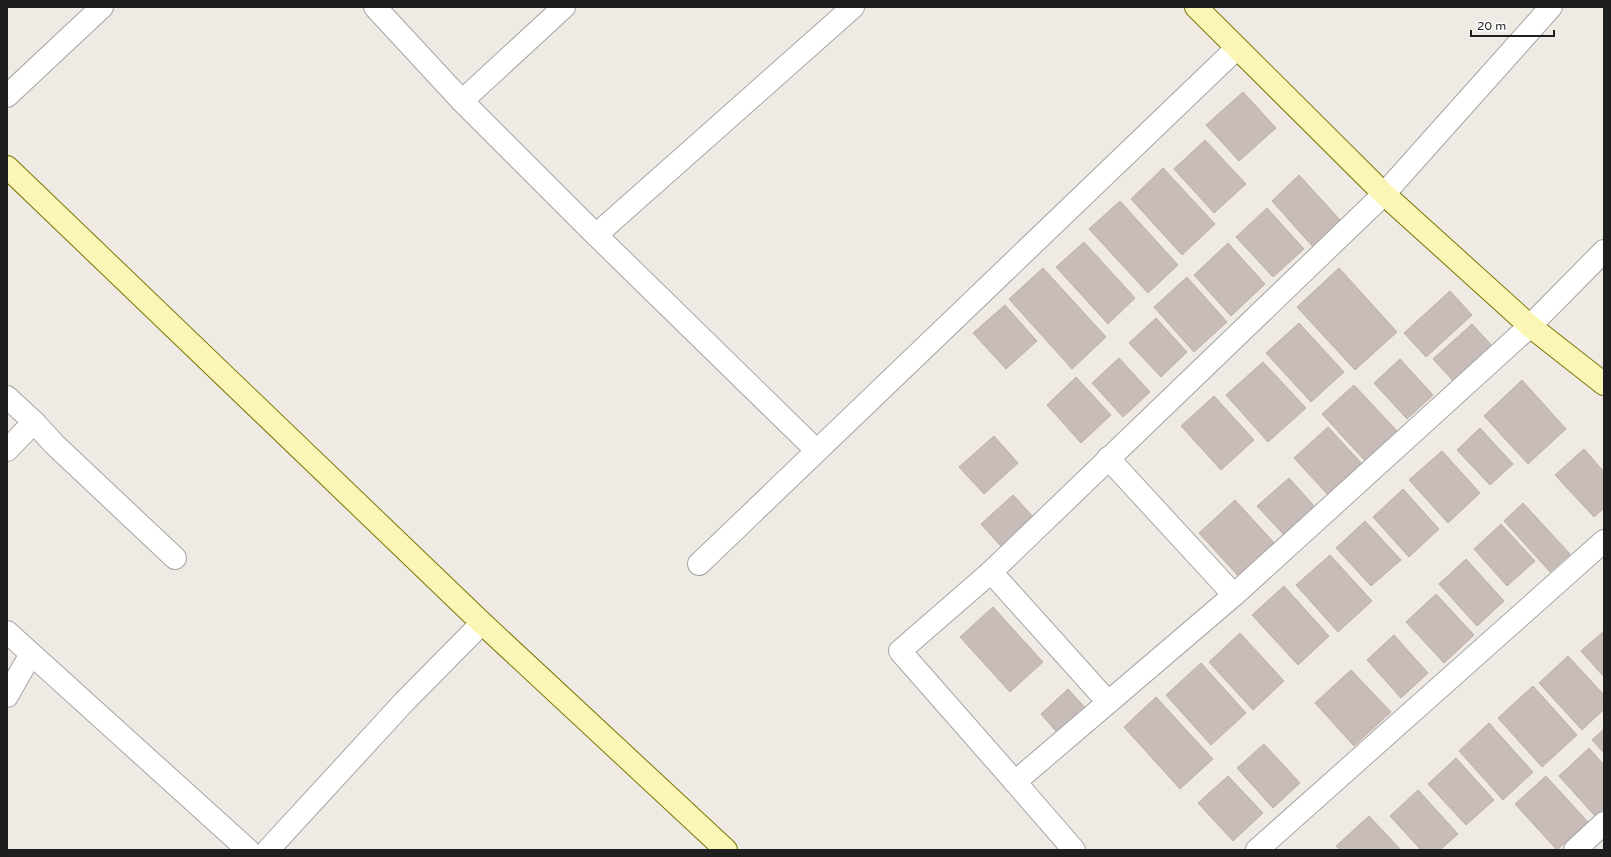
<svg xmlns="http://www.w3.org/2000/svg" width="1611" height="857" viewBox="0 0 1611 857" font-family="'Varela Round',sans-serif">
	<rect width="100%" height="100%" fill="#efeae4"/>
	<g fill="#c7bcb7" stroke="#c1afa6">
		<path d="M1243,92L1276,128L1239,161L1206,125Z"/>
		<path d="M1205,140L1246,184L1214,213L1174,169Z"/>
		<path d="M1163,168L1215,224L1182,255L1131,199Z"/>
		<path d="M1299,175L1342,222L1314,248L1272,201Z"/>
		<path d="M1120,201L1178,265L1148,293L1089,229Z"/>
		<path d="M1267,208L1304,249L1273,277L1236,237Z"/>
		<path d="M1084,242L1135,298L1108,324L1056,267Z"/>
		<path d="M1228,243L1265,284L1231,316L1194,275Z"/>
		<path d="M1043,268L1106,337L1072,369L1009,299Z"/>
		<path d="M1339,268L1397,332L1355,370L1297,307Z"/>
		<path d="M1187,277L1227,322L1194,352L1154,307Z"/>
		<path d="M1450,291L1472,315L1426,357L1404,333Z"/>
		<path d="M1005,305L1037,341L1006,369L973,333Z"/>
		<path d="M1156,318L1187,352L1161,377L1129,343Z"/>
		<path d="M1299,323L1344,372L1311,402L1266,353Z"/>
		<path d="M1472,324L1495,349L1457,385L1433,359Z"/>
		<path d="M1119,358L1150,392L1123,417L1092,383Z"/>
		<path d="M1400,359L1433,395L1407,419L1374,383Z"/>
		<path d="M1263,362L1306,408L1268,442L1226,395Z"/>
		<path d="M1076,377L1111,415L1081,443L1047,405Z"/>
		<path d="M1522,380L1566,429L1528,464L1484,416Z"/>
		<path d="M1354,385L1398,432L1366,462L1322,414Z"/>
		<path d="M1214,396L1254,440L1221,470L1181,426Z"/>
		<path d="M1328,427L1364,466L1330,497L1294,458Z"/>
		<path d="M1480,428L1513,464L1490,485L1457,450Z"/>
		<path d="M994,436L1018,463L984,494L959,467Z"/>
		<path d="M1584,449L1604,472V508L1594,517L1555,475Z"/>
		<path d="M1442,451L1480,493L1448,523L1409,480Z"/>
		<path d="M1289,478L1315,507L1284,535L1257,506Z"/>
		<path d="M1403,489L1439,529L1409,557L1373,517Z"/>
		<path d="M1013,495L1039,523L1006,552L981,524Z"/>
		<path d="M1235,500L1277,546L1241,579L1199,533Z"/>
		<path d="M1523,503L1570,554L1550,572L1504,521Z"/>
		<path d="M1365,521L1401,560L1371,586L1336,548Z"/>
		<path d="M1501,524L1535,561L1507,586L1474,549Z"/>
		<path d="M1330,555L1372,601L1338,632L1296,585Z"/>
		<path d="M1466,559L1504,601L1477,626L1439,584Z"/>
		<path d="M1284,586L1329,636L1298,665L1252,615Z"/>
		<path d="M1436,594L1474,635L1444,663L1406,622Z"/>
		<path d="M993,607L1043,662L1010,692L960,637Z"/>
		<path d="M1604,631V677L1581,651Z"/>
		<path d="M1240,633L1284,681L1253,710L1209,662Z"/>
		<path d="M1394,635L1428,673L1401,698L1367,660Z"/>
		<path d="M1568,656L1604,695V709L1582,730L1539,683Z"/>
		<path d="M1201,663L1246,713L1211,745L1166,695Z"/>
		<path d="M1351,670L1391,712L1354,746L1315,703Z"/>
		<path d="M1533,686L1577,735L1542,767L1498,718Z"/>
		<path d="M1068,689L1089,712L1062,738L1041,714Z"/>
		<path d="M1156,697L1213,759L1180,789L1124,727Z"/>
		<path d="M1489,723L1533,772L1503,800L1459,751Z"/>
		<path d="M1604,729V753L1592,740Z"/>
		<path d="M1264,744L1300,783L1273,808L1237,768Z"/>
		<path d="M1589,748L1604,765V808L1595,816L1559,776Z"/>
		<path d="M1456,758L1494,800L1466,825L1428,784Z"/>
		<path d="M1228,776L1263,813L1233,841L1198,803Z"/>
		<path d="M1546,776L1588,822L1557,850L1515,804Z"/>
		<path d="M1418,790L1458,834L1440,850H1421L1390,816Z"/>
		<path d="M1369,816L1401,850H1340L1336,846Z"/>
	</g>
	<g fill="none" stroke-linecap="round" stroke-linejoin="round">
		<g stroke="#a5a5a5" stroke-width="24">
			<g id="street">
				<path d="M375,7L462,101"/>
				<path d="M564,7L462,101L596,235"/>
				<path d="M1551,7L1384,194L991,572L900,651L1015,782L1234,595L1530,326L1604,251"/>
				<path d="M7,96L102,7"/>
				<path d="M7,397L34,422L54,444L175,558"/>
				<path d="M7,450L34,422"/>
				<path d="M816,450L596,235L853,7"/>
				<path d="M1108,458L1234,595"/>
				<path d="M699,564L1237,48"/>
				<path d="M991,572L1108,702"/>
				<path d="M7,632L248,850"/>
				<path d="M7,696L31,654"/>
				<path d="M1015,782L1074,850"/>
				<path d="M268,850L404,702L482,623"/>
				<path d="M1257,850L1604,541"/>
				<path d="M1575,850L1604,823"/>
			</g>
		</g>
		<g stroke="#787702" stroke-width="24">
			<g id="secondary">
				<path d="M1196,7L1384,194L1530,326L1604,384"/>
				<path d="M7,167L482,623L726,850"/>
			</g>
		</g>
		<use href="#street" stroke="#fff" stroke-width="22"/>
		<use href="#secondary" stroke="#fbf6b6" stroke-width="22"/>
	</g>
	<rect width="1611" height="857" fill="none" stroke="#1e1e1e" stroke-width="16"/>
	<path d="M1471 30v6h83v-6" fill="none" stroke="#1e1e1e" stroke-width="2"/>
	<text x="1477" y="30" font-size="12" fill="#1e1e1e" stroke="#ffffff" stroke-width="3" paint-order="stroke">20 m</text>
</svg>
